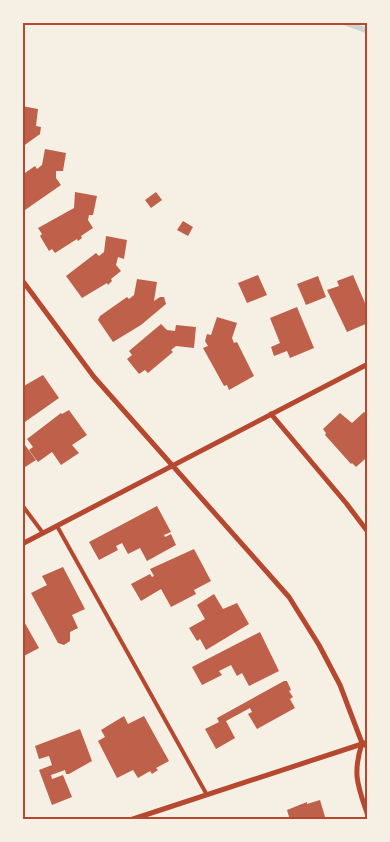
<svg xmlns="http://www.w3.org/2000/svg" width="390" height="842" viewBox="0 0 390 842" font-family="Mulish,sans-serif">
	<rect width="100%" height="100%" fill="#f6efe4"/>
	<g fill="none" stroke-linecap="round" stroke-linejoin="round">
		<path stroke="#c9d6d2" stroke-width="5.5" d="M343,22L368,31"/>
	</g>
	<g fill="#bf614a">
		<path d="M22,106L38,109L36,126L41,127L40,134L22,147Z"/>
		<path d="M45,149L66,153L63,171H56V178L61,185L25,210L22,206V175L35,166L37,169L42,165Z"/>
		<path d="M75,192L97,196L93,215H89L88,220L93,228L81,236L82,238L78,241L77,239L55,253L52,249L49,251L40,236L42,234L38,228L74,208Z"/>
		<path d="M156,192L162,200L151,208L145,200Z"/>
		<path d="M183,221L193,227L188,236L177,230Z"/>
		<path d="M106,236L127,240L124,259L118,257L116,265L121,271L111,279L112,281L108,285L107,283L82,298L66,276L96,253L99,256L104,252Z"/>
		<path d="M258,275L267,295L247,303L238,283Z"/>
		<path d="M353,275L368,310V323L347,332L327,290L339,286L337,281Z"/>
		<path d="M318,276L326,297L306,305L297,284Z"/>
		<path d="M137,279L157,282L154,301L160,297H164L166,304L141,325L113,342L98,320L100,316L127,297L129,299L134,295Z"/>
		<path d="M297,307L314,348L290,358L287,351L274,356L271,347L280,343L270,318Z"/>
		<path d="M217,317L237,323L232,338L234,343L237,342L254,376L229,390L227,385L224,386L203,348L208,346L205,341L207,334L211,335Z"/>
		<path d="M161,324L167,330L175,331L176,325L196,327L194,348L176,346L171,350L173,352L148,373L145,370L139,374L127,359L132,355L129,351Z"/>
		<path d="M43,375L59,398L22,424V387Z"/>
		<path d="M69,410L87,435L72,445L79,453L61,465L52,452L38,462L29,450L33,447L27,439L61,413L62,414Z"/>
		<path d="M364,412L368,416V437L366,439L368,441V461L365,459L356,467L352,463L351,464L325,435L326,433L323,429L340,413L352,423Z"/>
		<path d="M25,445L36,460L22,469V447Z"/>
		<path d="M157,506L171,532L164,535L165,537L171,534L176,545L147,561L140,548L128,554L122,543L116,546L118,550L99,560L89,542Z"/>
		<path d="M194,549L211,581L194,590L196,594L171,607L161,589L141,601L131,584L150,574L152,577L154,576L150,569Z"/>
		<path d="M63,567L85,609L72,615L78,628L70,632V641L64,645L58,643L31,593L47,585L42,576Z"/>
		<path d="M214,594L223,609L237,603L249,624L206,650L200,639L197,641L189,628L205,619L197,605Z"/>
		<path d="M22,618L39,648L22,657Z"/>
		<path d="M260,632L279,671L249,686L242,673L237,676L231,665L219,671L222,675L202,685L192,667Z"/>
		<path d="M284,681H287L291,690L289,691L293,697L290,699L295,708L257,729L248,714L252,712L250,708L226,721L235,738L216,749L205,729L219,722L217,718Z"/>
		<path d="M124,716L128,724L144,716L169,761L156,768L158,770L152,774L150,771L138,778L133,770L117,778L98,741L105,737L101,730Z"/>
		<path d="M80,729L92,761L69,774H66L65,770L51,775L52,779L63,775L72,797L52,805L39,770L52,765L49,756L39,759L35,746Z"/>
		<path d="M320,800L326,820H290L287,810L307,802V804Z"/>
	</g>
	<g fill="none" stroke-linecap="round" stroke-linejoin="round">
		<g stroke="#b5482f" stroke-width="4">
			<path d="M22,505L43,533"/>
			<path d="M57,526L207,795"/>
		</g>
		<g stroke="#b5482f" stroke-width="5">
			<path d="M22,280L94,377L289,597L319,645L340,685L362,743"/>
			<path d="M271,414L346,503L368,532"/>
			<path d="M22,544L368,364"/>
			<path d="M368,747L362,743C352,775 358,786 368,816"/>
			<path d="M130,820L368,742"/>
		</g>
	</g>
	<rect width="390" height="842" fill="none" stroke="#f6efe4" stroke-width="48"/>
	<rect x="24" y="24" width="342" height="794" fill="none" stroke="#b5482f" stroke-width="2"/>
</svg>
